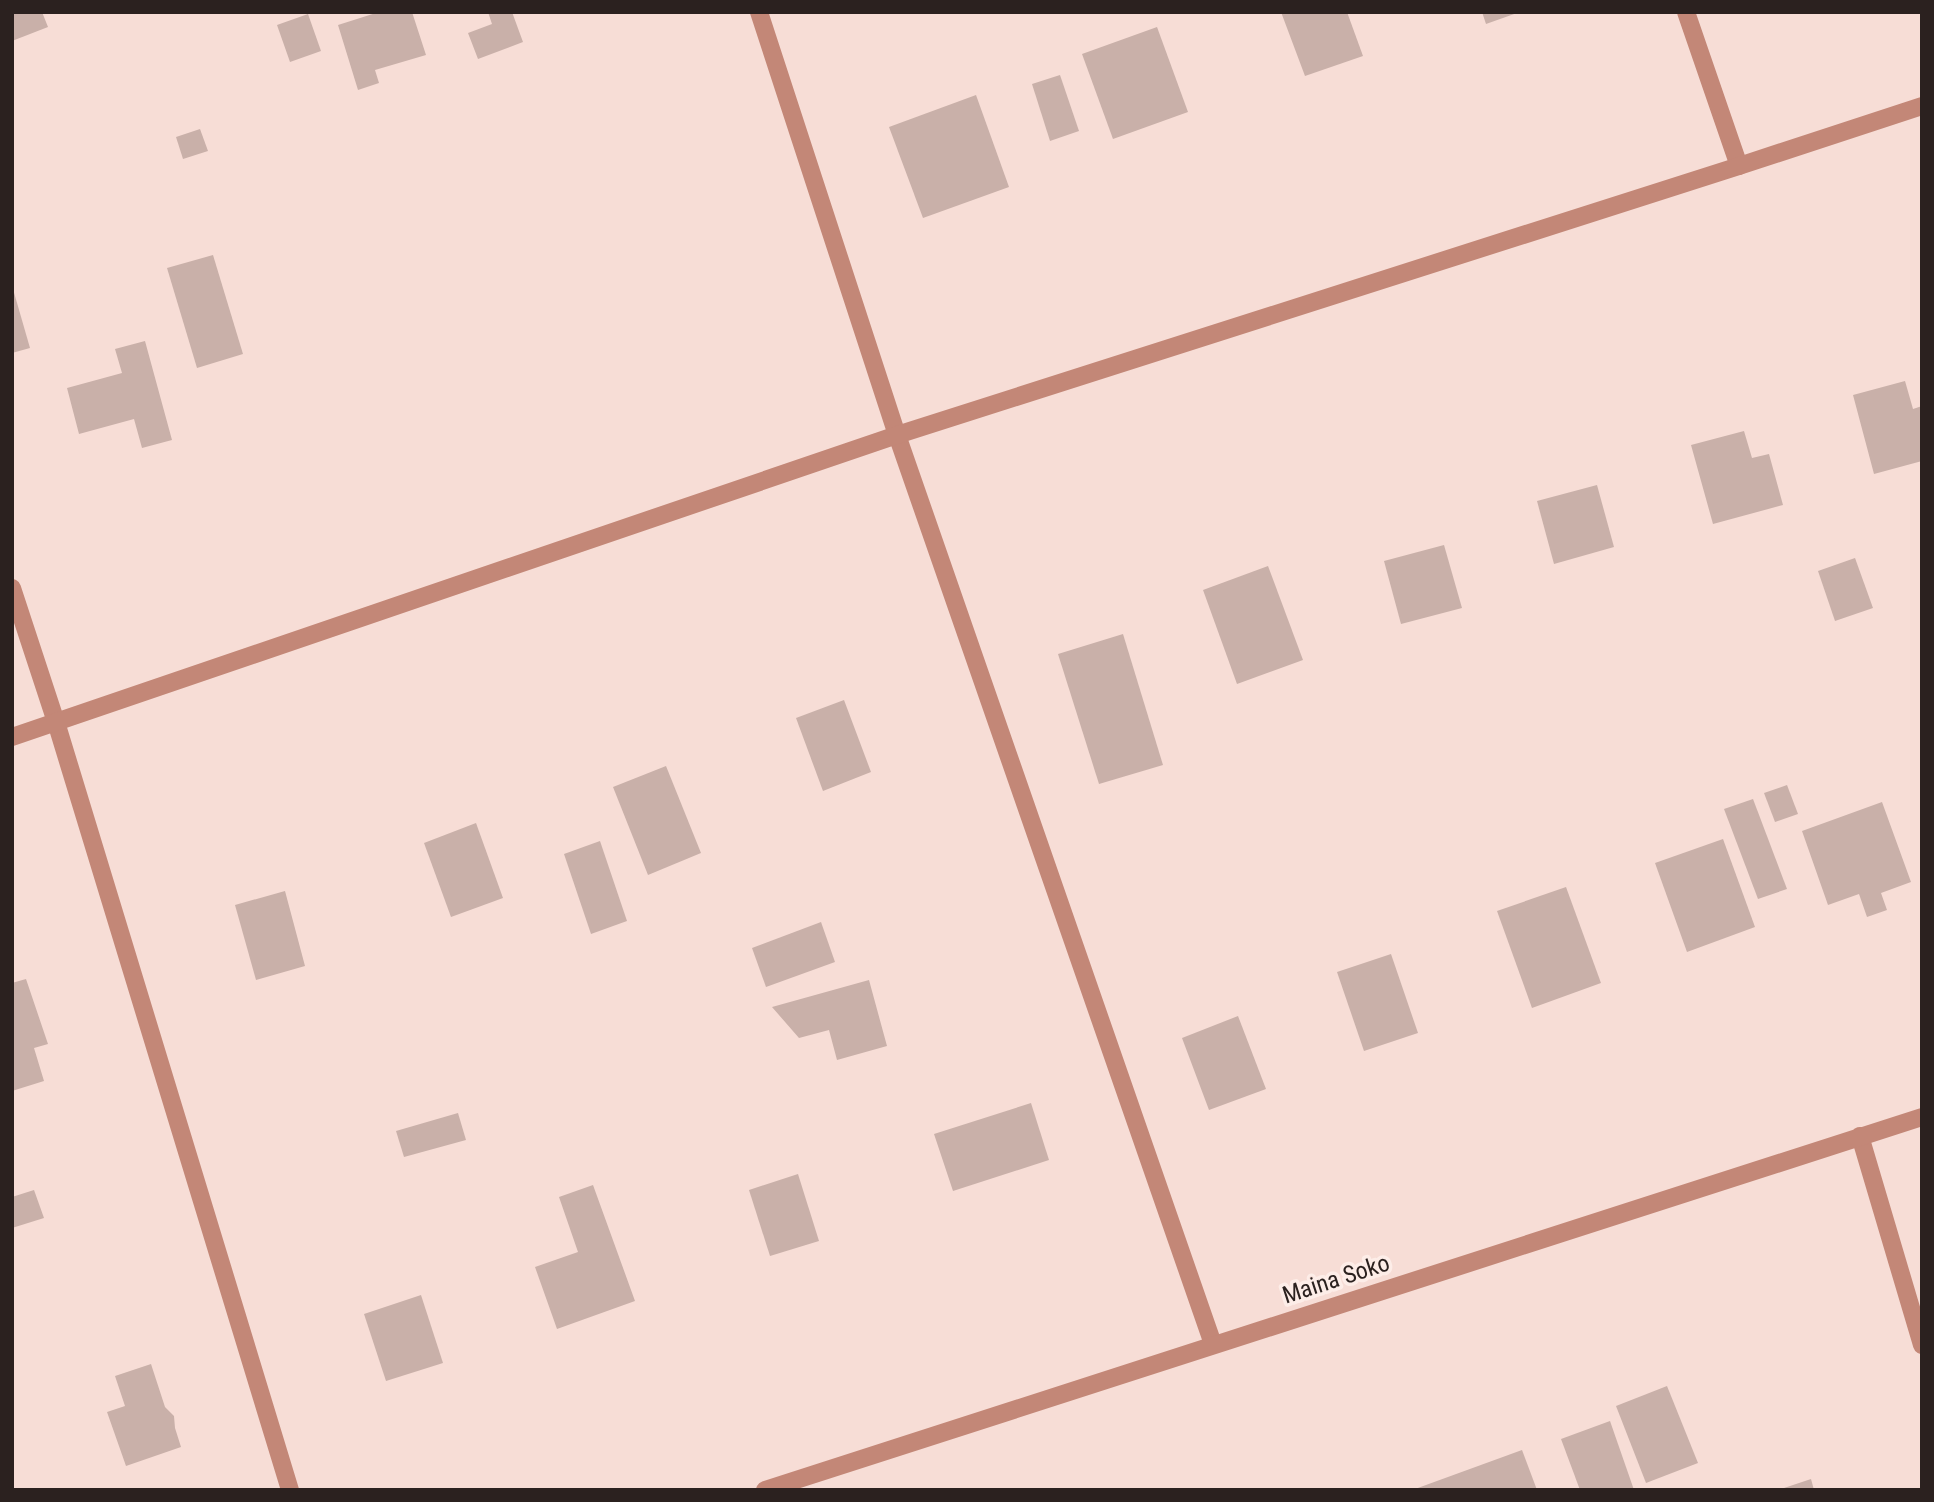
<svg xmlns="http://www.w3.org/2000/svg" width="1934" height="1502" viewBox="0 0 1934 1502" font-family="'Roboto Condensed',sans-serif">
	<rect width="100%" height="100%" fill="#f7ddd6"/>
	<g fill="#c9b0a9">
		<path d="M12,12H42L48,27L12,41Z"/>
		<path d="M379,12H412L426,55L375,70L379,83L358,90L338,25Z"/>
		<path d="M488,12H512L523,42L478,59L468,33L492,24Z"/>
		<path d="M1281,12H1347L1363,56L1305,76Z"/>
		<path d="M1482,12H1517V13L1486,24Z"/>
		<path d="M308,14L321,51L290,62L277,25Z"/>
		<path d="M1157,27L1188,112L1113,139L1082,54Z"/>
		<path d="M1060,75L1079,131L1050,141L1032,84Z"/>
		<path d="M976,95L1009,187L923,218L889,127Z"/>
		<path d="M200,129L208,151L183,159L176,137Z"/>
		<path d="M213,255L243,354L197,368L167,268Z"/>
		<path d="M13,289L30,348L12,353V290Z"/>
		<path d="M145,341L172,440L142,448L134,419L79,434L67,388L122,373L115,349Z"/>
		<path d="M1905,381L1913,409L1922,406V461L1874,474L1853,395Z"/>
		<path d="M1744,431L1752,458L1769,454L1783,505L1713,524L1691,445Z"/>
		<path d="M1597,485L1614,547L1554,564L1537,501Z"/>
		<path d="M1444,545L1462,608L1401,624L1384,561Z"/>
		<path d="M1855,558L1873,608L1835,621L1818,571Z"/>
		<path d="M1268,566L1303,660L1237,684L1203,590Z"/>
		<path d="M1123,634L1163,765L1099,784L1058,654Z"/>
		<path d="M844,700L871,772L823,791L796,718Z"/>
		<path d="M666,766L701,853L648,875L613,787Z"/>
		<path d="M1787,785L1798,814L1775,822L1764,793Z"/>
		<path d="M1753,799L1787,889L1758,899L1724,809Z"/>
		<path d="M1882,802L1911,882L1881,893L1887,910L1867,917L1859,894L1828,905L1802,831Z"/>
		<path d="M476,823L503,898L451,917L424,843Z"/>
		<path d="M1723,839L1755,927L1687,952L1655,863Z"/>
		<path d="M600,841L627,921L591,934L564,854Z"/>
		<path d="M1566,887L1601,983L1532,1008L1497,911Z"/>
		<path d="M285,891L305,966L256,980L235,905Z"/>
		<path d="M821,922L835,962L766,987L752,948Z"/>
		<path d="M1391,954L1418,1033L1364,1051L1337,972Z"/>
		<path d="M26,979L48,1044L34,1048L44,1081L12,1091V983Z"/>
		<path d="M869,980L887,1046L837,1060L829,1030L799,1038L772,1007Z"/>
		<path d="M1238,1016L1266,1089L1209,1110L1182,1038Z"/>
		<path d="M1031,1103L1049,1160L953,1191L934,1134Z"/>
		<path d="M458,1113L466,1140L404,1157L396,1131Z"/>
		<path d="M798,1174L819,1241L770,1256L749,1190Z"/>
		<path d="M593,1185L635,1301L557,1329L535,1267L578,1252L559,1197Z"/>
		<path d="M34,1190L44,1218L12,1228V1197Z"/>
		<path d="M421,1295L443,1363L386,1381L364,1314Z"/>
		<path d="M151,1364L165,1407L174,1416L175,1428L181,1447L126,1466L107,1412L125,1406L115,1376Z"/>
		<path d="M1667,1386L1698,1463L1646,1483L1616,1406Z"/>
		<path d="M1610,1421L1634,1490H1580L1561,1439Z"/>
		<path d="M1522,1450L1537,1490H1415V1489Z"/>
		<path d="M1811,1479L1814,1490H1781V1489Z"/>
	</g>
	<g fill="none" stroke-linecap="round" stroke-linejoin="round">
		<g stroke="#c38777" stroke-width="18">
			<path d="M759,12L897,435L1213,1344"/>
			<path d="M1686,12L1739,166"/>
			<path d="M12,588L56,722L290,1490"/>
			<path d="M12,737L897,435L1739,166L1922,106"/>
			<path d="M1860,1136L1922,1345"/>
		</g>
		<path stroke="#c38777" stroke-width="18" d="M765,1490L1922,1117"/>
	</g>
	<g text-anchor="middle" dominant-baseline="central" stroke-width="7" stroke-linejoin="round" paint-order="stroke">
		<g font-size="24" fill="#2b211f" stroke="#fdede8">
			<text transform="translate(1336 1279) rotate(-18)">Maina Soko</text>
		</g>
	</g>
	<rect width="1934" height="1502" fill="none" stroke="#2b211f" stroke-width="28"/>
</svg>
